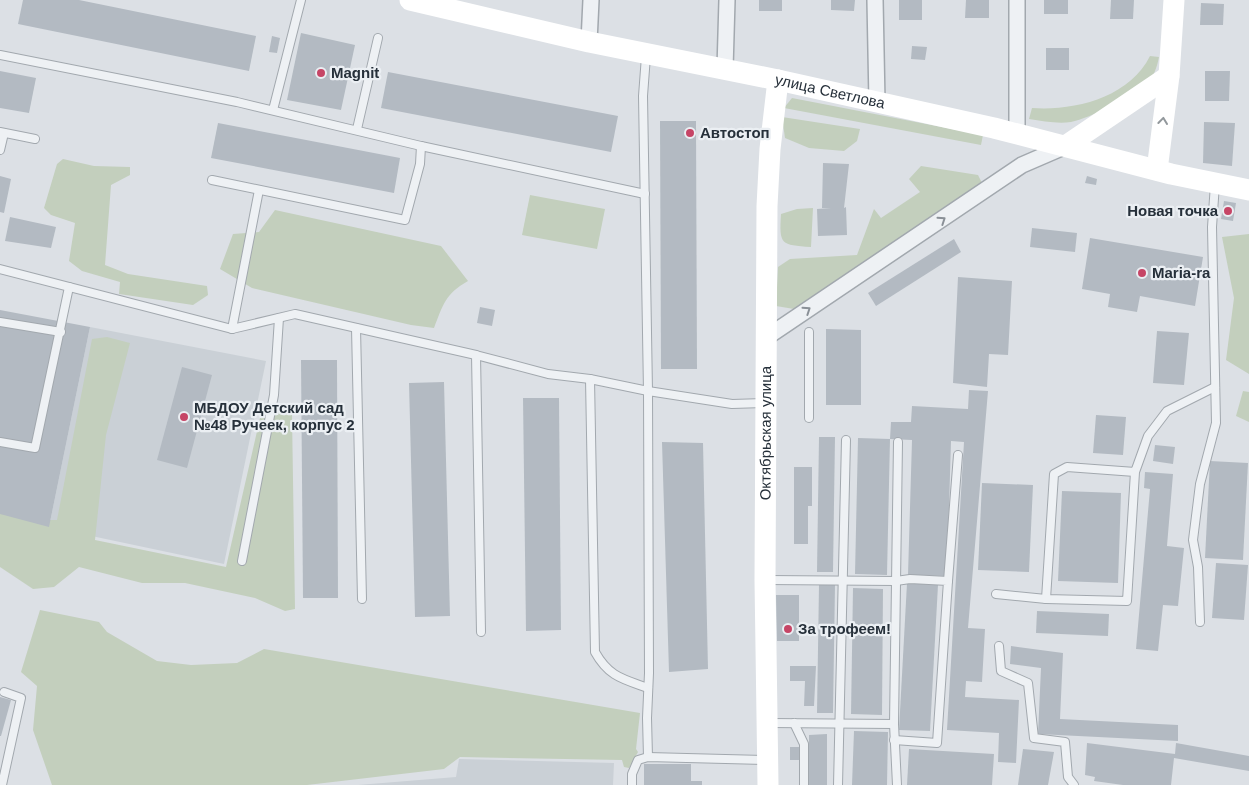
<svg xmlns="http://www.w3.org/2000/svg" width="1249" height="785" viewBox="0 0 1249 785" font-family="Arial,sans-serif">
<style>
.built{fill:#cad0d6}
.green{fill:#c3cfbd}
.building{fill:#b3bac2}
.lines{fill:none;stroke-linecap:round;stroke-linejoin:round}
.lane-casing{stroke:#a2a8ae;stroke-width:10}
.street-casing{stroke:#a2a8ae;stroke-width:18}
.lane{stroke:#eef1f4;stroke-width:8}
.street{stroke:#eef1f4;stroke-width:15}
.secondary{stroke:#fff;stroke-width:21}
.oneway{stroke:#92989c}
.oneway2{stroke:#8a9097}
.poi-dot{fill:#c64566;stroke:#ebeff3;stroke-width:2}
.labels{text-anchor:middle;stroke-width:4.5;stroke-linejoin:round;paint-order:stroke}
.poi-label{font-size:15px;font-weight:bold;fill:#26303a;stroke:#ebeff3;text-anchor:start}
.street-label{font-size:15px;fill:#26303a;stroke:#ebeff3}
</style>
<rect width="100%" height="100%" fill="#dce0e5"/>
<g class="built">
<polygon points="90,327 266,361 224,564 49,527"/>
<polygon points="459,759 614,763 613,785 358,785 456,777"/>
</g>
<g class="green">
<path d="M1150,56L1159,57C1157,67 1154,77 1146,84C1131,97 1091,118 1071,122C1057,124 1043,121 1029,119L1032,108C1074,111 1129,98 1150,56Z"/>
<polygon points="792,98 983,135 981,145 784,108"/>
<polygon points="782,117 860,129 857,141 844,151 809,148 785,138"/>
<polygon points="63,159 94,166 130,167 130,175 111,185 105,265 128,274 207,286 208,295 193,305 119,294 120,282 82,271 69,261 75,223 51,215 44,208 57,164"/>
<polygon points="921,166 978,175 983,185 794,309 776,306 778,267 790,259 857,255 874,209 881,218 920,192 909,179"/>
<polygon points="530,195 605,209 597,249 522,235"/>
<path d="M813,208L811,247C781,245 779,245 781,214L797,209Z"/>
<path d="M275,210L441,246L468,281C445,294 443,305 434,328L411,325L252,288L220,269L233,234L259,232Z"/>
<polygon points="1249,234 1249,374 1226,360 1234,298 1222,237"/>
<polygon points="107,337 130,343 106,435 95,540 226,567 263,405 292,415 295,609 285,611 255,598 185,583 142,583 79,567 54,587 33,589 0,567 0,449 41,520 57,520 92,339"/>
<polygon points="1243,391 1249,392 1249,422 1236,416"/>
<polygon points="40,610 99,622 107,632 157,661 191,665 237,663 264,649 640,713 636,749 638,752 629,768 624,767 622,760 460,757 444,769 307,785 52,785 33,730 37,686 21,672"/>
</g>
<g class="building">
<polygon points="23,0 79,0 256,36 249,71 18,24"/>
<rect x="759" y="0" width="23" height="11"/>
<polygon points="831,0 855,0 854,11 831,10"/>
<rect x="899" y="0" width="23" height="20"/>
<polygon points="966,0 989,0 989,18 965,18"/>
<rect x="1044" y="0" width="24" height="14"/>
<polygon points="1111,0 1134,0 1133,19 1110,19"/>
<polygon points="1201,3 1224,4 1223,25 1200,25"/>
<polygon points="301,33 355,45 341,110 287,100"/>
<polygon points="272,36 280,38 277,53 269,52"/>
<polygon points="912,46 927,47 925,60 911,59"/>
<rect x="1046" y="48" width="23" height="22"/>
<polygon points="0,71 36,78 29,113 0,108"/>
<polygon points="1205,71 1230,71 1229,101 1205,101"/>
<polygon points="388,72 618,116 611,152 381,108"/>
<polygon points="660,121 696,121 697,369 661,369"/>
<polygon points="1204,122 1235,123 1232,166 1203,163"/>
<polygon points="218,123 400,158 394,193 211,158"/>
<polygon points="823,163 849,164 844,208 846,207 847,235 818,236 817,209 831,208 822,208"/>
<polygon points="0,176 11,179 4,213 0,212"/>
<polygon points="1087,176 1097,179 1096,185 1085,183"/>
<polygon points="1224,201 1236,203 1233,221 1221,219"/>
<polygon points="10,217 56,227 51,248 5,241"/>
<polygon points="1032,228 1077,233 1075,252 1030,247"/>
<polygon points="1090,238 1203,257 1195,306 1140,296 1137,312 1108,307 1110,294 1082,289"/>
<polygon points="954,239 961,252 876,306 868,293"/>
<polygon points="958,277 1012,281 1008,355 989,354 987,387 953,383"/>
<polygon points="480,307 495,310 492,326 477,323"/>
<polygon points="0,310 90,327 49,527 0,514"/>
<polygon points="826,329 861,330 861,405 826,405"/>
<polygon points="1157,331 1189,333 1184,385 1153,383"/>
<polygon points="301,360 337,360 338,598 303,598"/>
<polygon points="182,367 212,375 187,468 157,460"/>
<polygon points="444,382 450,616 415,617 409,383"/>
<polygon points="969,390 988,391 968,628 985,629 982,682 966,681 965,697 1019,700 1016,763 998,762 999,733 947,730 964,442 951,441 947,576 908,575 912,440 890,439 891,422 911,422 912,406 968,409"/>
<polygon points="523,398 559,398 561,630 526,631"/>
<polygon points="1096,415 1126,417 1123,455 1093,453"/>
<polygon points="819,437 835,437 833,572 817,572"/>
<polygon points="858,438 890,439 887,575 855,574"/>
<polygon points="662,442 703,443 708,669 669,672"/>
<polygon points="1155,445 1175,447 1173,464 1153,461"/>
<polygon points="1210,461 1248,463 1243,560 1205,558"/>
<polygon points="794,467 812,467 812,506 808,506 808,544 794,544"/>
<polygon points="1145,472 1173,474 1167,546 1184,548 1178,606 1163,605 1158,651 1136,649 1150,489 1144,488"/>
<polygon points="982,483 1033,485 1029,572 978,570"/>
<polygon points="1062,491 1121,493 1118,583 1058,581"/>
<polygon points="1216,563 1248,565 1244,620 1212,618"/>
<polygon points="907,583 938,585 930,731 899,730"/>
<polygon points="819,584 835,584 833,713 817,713"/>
<polygon points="853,588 883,589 882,715 851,714"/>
<polygon points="776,595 799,595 799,641 777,641"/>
<polygon points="1037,611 1109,614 1108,636 1036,633"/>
<polygon points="1011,646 1063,653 1060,719 1178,725 1178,741 1038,734 1041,668 1010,664"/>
<polygon points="790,666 816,666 814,706 804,706 805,681 790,681"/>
<polygon points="0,697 11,700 1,736 0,736"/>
<polygon points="854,731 888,732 887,785 852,785"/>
<polygon points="827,734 827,785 809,785 809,735"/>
<polygon points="1087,743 1175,754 1176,743 1249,756 1249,771 1174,758 1171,785 1123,785 1094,781 1095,777 1085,775"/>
<rect x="790" y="747" width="9" height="13"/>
<polygon points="909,749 994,754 992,785 907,785"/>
<polygon points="1023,749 1054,752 1048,785 1018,785"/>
<polygon points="644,764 691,764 691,781 702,781 702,785 644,785"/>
</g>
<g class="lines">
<defs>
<g id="lane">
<polyline points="0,55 237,102 421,146 645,194"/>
<polyline points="646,56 643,96 648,391 649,673 647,718 648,757"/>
<polyline points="273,110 301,0"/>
<polyline points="357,129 378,38"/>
<polyline points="0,132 35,139"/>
<polyline points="0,150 4,133"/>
<polyline points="212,180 405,220 420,164 421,146"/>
<polyline points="0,269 232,329 295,314 476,355 548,374 590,379 648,391 732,404 764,403"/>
<polyline points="0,322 61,332"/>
<polyline points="356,328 362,599"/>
<polyline points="232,329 259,190"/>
<polyline points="476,355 481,632"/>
<path d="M590,379L595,652C609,677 623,679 648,688"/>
<polyline points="809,418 809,332"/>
<polyline points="0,442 35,448 69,287"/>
<polyline points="1135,472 1067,467 1054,474 1046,599 1127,601 1135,472 1148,436 1167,411 1215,387"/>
<polyline points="242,561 274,395 279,318"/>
<polyline points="767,580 896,581 910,579 948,581 937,743 894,740"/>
<polyline points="948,581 958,455"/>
<polyline points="996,594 1046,599"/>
<polyline points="1200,622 1198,567 1193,540 1200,484 1216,423 1212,227 1215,184"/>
<polyline points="999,646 1001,671 1028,683 1034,738 1065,742 1068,777 1074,785"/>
<polyline points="770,723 894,724 897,785"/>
<polyline points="794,723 804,744 804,785"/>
<polyline points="894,724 898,442"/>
<polyline points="2,785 21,698 4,692"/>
<polyline points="632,785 632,774 638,760 648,757 766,760"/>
<polyline points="838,785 846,440"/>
</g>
<g id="street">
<polyline points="875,0 877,102"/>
<polyline points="589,42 591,0"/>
<polyline points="725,69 727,0"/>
<polyline points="1017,133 1017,0"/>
<polyline points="767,337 1022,165 1066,146"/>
</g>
</defs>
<use href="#lane" class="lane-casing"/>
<use href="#street" class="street-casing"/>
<use href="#lane" class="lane"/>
<use href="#street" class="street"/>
<g class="secondary">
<path id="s1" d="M410,0L589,42L778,80L994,128L1171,174L1249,190"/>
<polyline points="1067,145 1169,76"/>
<polyline points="1157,170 1169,76 1174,0"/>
<path id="s2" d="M768,785L765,580L767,206L770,149L778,80"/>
</g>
</g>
<defs><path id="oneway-chevron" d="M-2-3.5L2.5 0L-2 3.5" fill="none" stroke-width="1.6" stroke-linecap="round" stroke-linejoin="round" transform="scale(1.25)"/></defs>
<use class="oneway" href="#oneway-chevron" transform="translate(1163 121) rotate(-83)"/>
<g class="oneway2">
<use href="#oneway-chevron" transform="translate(942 220) rotate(-34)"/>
<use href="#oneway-chevron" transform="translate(807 310) rotate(-34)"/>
</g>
<g class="poi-dot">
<circle cx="321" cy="73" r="5"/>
<circle cx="690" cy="133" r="5"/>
<circle cx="1228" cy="211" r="5"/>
<circle cx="1142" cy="273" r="5"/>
<circle cx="184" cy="417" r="5"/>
<circle cx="788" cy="629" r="5"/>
</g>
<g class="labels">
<g class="poi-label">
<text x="331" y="78">Magnit</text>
<text x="700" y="138">Автостоп</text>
<text x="1218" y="216" text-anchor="end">Новая точка</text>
<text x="1152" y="278">Maria-ra</text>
<text x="194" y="413">МБДОУ Детский сад<tspan x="194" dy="17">№48 Ручеек, корпус 2</tspan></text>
<text x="798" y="634">За трофеем!</text>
</g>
<g class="street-label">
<text dy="5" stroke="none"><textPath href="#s1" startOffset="430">улица Светлова</textPath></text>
<text dy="5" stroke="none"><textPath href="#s2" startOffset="352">Октябрьская улица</textPath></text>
</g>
</g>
</svg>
